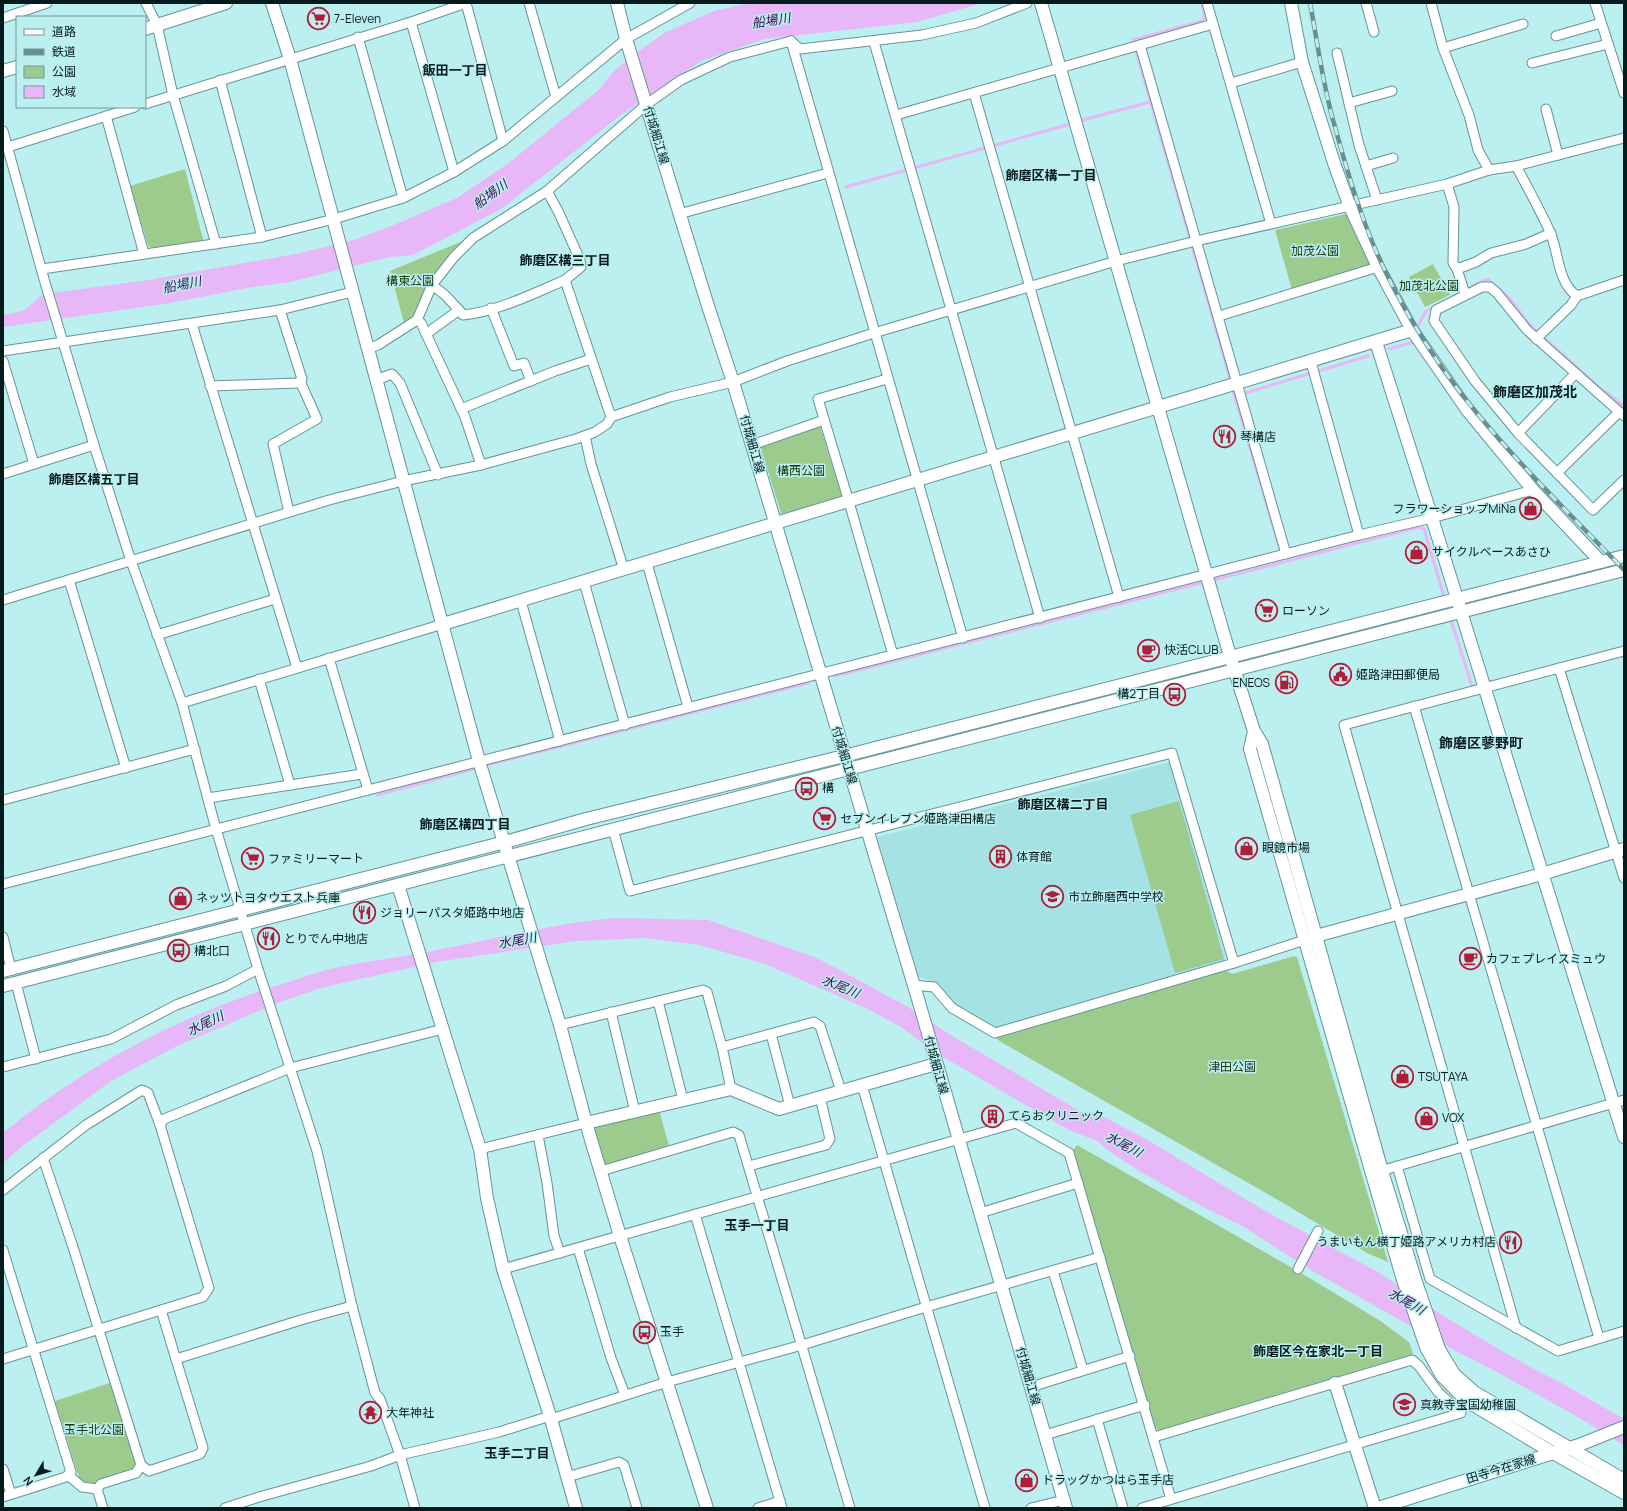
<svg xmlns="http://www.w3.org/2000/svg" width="1627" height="1511" viewBox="0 0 1627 1511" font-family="Manrope,'Noto Sans JP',sans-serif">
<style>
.built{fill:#a4e2e4}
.green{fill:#9dcb8e}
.water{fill:#e7b7f7}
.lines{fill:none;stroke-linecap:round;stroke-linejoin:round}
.stream{stroke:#e7b7f7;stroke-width:3}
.street-casing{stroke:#649597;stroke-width:11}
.secondary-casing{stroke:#649597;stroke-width:14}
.street{stroke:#fff;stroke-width:9}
.secondary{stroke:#fff;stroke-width:12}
.rail-casing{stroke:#6a8f90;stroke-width:4.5}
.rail{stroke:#bbeff0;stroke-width:3;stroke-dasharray:9;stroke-linecap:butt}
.labels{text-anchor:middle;stroke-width:3;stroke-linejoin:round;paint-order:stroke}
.poi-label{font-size:12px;fill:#071b1c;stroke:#bbeff0;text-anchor:start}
.street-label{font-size:12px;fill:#071b1c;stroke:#bbeff0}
.park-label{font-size:12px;fill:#18370a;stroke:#bbeff0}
.water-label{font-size:13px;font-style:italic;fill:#450755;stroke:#bbeff0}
.neighbourhood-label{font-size:13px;font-weight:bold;fill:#071b1c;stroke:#bbeff0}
.quarter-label{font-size:14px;font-weight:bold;fill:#071b1c;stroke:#bbeff0}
</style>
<rect width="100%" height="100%" fill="#bbeff0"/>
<polygon class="built" points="1170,762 1226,957 1223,962 995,1028 955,1005 937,983 919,977 877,837"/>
<g class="green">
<polygon points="185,169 204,243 152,249 148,245 130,186"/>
<polygon points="1346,214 1351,218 1371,262 1367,267 1292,290 1275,230"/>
<path d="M463,241C451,255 437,268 428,284C417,302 424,309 404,323L390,271Z"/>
<polygon points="1433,264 1450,295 1425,307 1409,277"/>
<polygon points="820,426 842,496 782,516 760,445"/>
<polygon points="1179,801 1224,959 1175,973 1130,815"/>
<polygon points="1294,956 1297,957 1388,1262 1367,1253 1273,1197 1001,1042 994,1037 1226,970 1232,974"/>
<polygon points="659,1110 669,1146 605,1166 594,1127"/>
<polygon points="1077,1145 1296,1270 1379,1320 1409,1342 1413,1354 1160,1430 1154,1428 1073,1151"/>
<polygon points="110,1383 136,1465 132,1470 89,1485 80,1481 55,1401"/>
</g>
<g class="water">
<polygon points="750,3 982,3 917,22 764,39 701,61 622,114 501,209 413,255 389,257 290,282 247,288 170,303 3,327 3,315 23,311 44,294 149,280 296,254 354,240 389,227 457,198 506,165 600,89 612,73 631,57 664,33 714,11"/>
<path d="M616,918L708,920L817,958L908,1007L949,1034L1081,1112L1096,1113L1146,1139L1265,1211L1378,1272L1442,1315L1500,1350L1541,1373L1556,1380L1624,1419V1445L1576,1416L1497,1372L1450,1348L1311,1270L1244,1227L1203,1207L1141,1172L1109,1151L1097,1141L1069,1130L933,1051L901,1027L868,1009L765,964L700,945L644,938L576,941L436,962L320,988L275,1004L177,1046L111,1081L20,1148L3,1163V1133C85,1066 172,1020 272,987C290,982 308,975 326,970C362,961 400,958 437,950C496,939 555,923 616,918Z"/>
</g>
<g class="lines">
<g class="stream">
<polyline points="1202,3 1205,16 1202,21 1133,40 1231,382"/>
<polyline points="1079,121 1150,102"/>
<polyline points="846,187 1074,123"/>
<polyline points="1472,286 1488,279 1510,299 1529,324 1600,388 1624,406"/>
<polyline points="1452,297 1459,293"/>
<polyline points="1416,330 1426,311 1434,307"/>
<polyline points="1389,349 1413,342 1414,339"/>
<polyline points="1232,387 1281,553"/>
<polyline points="1242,394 1368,356"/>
<polyline points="1210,581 1419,527 1424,529 1445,600"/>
<polyline points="1450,617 1472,686"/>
<polyline points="835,676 1205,582"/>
<polyline points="483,766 808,683"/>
<polyline points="377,795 477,768"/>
</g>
<defs>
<g id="street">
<polyline points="146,3 157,25 173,95 216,244"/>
<polyline points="466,3 503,141"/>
<polyline points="529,3 556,97"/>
<polyline points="1207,3 1271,224"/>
<polyline points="1366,3 1374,32"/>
<polyline points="1431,3 1443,48 1469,115 1478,150 1489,170"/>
<polyline points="1595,3 1624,93"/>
<polyline points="3,18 47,3"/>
<polyline points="411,22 454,172"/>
<polyline points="1556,36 1601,23"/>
<polyline points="358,37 403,198"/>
<polyline points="791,41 963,638"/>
<polyline points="791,41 800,49 922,35 976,23 1027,3"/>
<polyline points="874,42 1040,618"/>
<polyline points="1140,45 1286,554"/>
<polyline points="1443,48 1523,24"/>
<polyline points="1337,53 1359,145 1377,200"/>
<polyline points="1532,63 1608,44"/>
<polyline points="220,80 262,237"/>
<polyline points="1231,83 1302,62"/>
<polyline points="974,93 1119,597"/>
<polyline points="1349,103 1392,91"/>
<polyline points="145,104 411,22 466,3"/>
<polyline points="1546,109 1558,155"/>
<polyline points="896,115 1213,24"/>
<polyline points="106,116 144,254"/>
<polyline points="3,131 44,279 94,445 131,561 182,703 216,829 258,969 317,1151 352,1306 375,1393 380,1399 400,1455 415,1508"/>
<polyline points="8,147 135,107"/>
<polyline points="1366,166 1393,158"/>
<path d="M1516,166C1528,188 1540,210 1550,232C1559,252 1557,282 1577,296L1624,280"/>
<polyline points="1447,184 1454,207 1453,263 1457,269 1465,294"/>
<polyline points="547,191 559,213 580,260 581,267 565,280 611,417"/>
<polyline points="679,214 828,173"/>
<polyline points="42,269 262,237 334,219 403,198 454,172 503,141 626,39 690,3"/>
<polyline points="1457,269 1476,262 1491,253 1526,244 1551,233"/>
<polyline points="432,285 445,295 459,310"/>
<polyline points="491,308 514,366 524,363 531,381"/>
<polyline points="1219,316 1378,267"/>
<polyline points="417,320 421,323 465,417 481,465"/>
<polyline points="192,324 297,668"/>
<path d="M426,334L459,310L463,315C496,312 535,293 565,280"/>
<polyline points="1536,339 1571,305 1577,296"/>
<polyline points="368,349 378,345 417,320 432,285 454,257 473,238 547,191 647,104 681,80 730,57 791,41"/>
<polyline points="3,351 280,310 352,292"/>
<polyline points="3,361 34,464"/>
<polyline points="1311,362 1359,535"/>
<polyline points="887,379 818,399 849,502 893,655"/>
<polyline points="376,380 392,374 400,383 438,475"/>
<polyline points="210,386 299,383 302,379 280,310"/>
<polyline points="461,409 555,371 591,359"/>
<polyline points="1624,416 1527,330 1497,293 1490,287 1482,287 1436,310 1434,321 1475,381 1518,433 1593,510 1624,480"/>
<polyline points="1518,433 1575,374"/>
<polyline points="585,436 591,464 624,570"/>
<polyline points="752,445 824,420"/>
<polyline points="1557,473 1619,412"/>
<polyline points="3,474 94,445"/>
<polyline points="289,512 273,444 317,419 300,381"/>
<polyline points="647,563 688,707"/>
<polyline points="69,580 126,768"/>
<polyline points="584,582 625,725"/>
<polyline points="3,600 329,500 403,481 481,465 576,439 595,432 607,424 611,417 670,397 733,382 787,361 874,333 1116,261 1196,241 1447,184 1489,170 1516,166 1624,138"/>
<polyline points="521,601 560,741"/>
<polyline points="157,635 275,599"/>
<polyline points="329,658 368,790"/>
<polyline points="1559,668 1624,878"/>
<polyline points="259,679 290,785 362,774"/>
<polyline points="182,703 443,624"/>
<polyline points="1414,706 1599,1338"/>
<polyline points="208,798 290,785"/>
<polyline points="3,800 195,749"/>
<polyline points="613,829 630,891 1172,753 1234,963"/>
<polyline points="3,884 1359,535 1432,518 1533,490"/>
<polyline points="3,937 11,969"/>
<polyline points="16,983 36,1059"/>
<polyline points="913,985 934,987 952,1008 995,1033 1234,963 1311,938"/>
<polyline points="658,1001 683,1100"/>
<polyline points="611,1012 635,1112"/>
<polyline points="560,1025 703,990 707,992 722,1047 731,1089"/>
<polyline points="771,1034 790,1106"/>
<polyline points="722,1047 814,1022 820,1026 841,1091"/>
<polyline points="3,1067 111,1039 176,1005 226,986 258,969"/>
<polyline points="862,1085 985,1508"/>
<polyline points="160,1125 164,1119 290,1068 443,1029"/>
<polyline points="538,1135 547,1183 554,1236 560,1253"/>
<polyline points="480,1149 586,1123"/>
<polyline points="43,1158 72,1244 141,1465 136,1473 101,1484 97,1489"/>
<polyline points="749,1166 826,1145 830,1139 820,1097"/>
<polyline points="1397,1166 1430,1279 1558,1351 1624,1331"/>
<polyline points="601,1171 733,1132 739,1135 850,1508"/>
<polyline points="1377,1172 1624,1100"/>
<polyline points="3,1190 86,1125 142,1090 148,1093 160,1125 209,1288 203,1297 3,1359"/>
<polyline points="980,1213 1078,1183"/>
<polyline points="695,1214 782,1508"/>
<polyline points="578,1248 611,1358 625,1395"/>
<polyline points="3,1250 71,1472 66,1477 3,1497"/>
<polyline points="503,1269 1016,1123 1069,1153 1171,1499"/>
<polyline points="1298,1269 1318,1231"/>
<polyline points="1053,1271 1083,1370"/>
<polyline points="1516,1328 1344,725 1624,651"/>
<polyline points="176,1359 304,1319 352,1306"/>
<polyline points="1031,1387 1130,1356"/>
<polyline points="1097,1419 1123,1508"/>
<polyline points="1045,1435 1145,1405"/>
<polyline points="141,1465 149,1471 200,1454 203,1448 161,1310"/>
<polyline points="3,1469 11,1494"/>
<polyline points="68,1475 82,1487 97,1489 103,1508"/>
<polyline points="567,1477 619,1462 624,1465 637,1508"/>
<polyline points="225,1508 259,1497 371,1466 400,1455 499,1432 547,1417 551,1419 667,1382 802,1345 926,1307 1100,1257"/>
<polyline points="758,1508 780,1501"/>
<polyline points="1031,1508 1064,1500"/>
<polyline points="1142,1508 1461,1413 1438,1392 1419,1366 1412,1360 1154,1437"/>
</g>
<g id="secondary">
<polyline points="272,3 290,59 479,761 560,1025 586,1123 620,1236 707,1508"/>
<polyline points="617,3 626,39 707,303 733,382 918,999 1066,1508"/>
<polyline points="1041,3 1230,656 1254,731 1262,744 1382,1171 1416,1282 1439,1349 1454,1374 1474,1392 1624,1480"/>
<polyline points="1291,3 1302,62 1335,166 1350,207 1378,267 1412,330 1468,411 1533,490 1601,562"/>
<polyline points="145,29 226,3"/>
<polyline points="3,71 17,67"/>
<polyline points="1376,342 1432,518 1624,1137"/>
<polyline points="443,624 1412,330"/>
<polyline points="1254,731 1250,749 1372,1174 1403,1280 1426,1347 1442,1376 1467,1401 1553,1453 1624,1493"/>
<polyline points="398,885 480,1149 487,1198 503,1269 551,1419 576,1508"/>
<polyline points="1316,936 1542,874 1624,849"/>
<polyline points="3,971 505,842 586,819 844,756 1624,556"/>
<polyline points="3,986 1624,570"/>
<polyline points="586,1123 731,1089 779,1109 936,1064"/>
<polyline points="1335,1383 1375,1508"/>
<polyline points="1378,1508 1579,1445 1624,1427"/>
</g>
</defs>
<use href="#street" class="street-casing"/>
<use href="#secondary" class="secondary-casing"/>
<use href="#street" class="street"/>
<use href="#secondary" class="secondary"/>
<defs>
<path id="rail" d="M1310,3C1318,45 1323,87 1335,127C1344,160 1354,194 1366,226C1389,289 1433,361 1476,412C1522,468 1574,518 1624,570"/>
</defs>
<use href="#rail" class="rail-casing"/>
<use href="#rail" class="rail"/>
</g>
<defs>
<symbol id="supermarket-ring" viewBox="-11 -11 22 22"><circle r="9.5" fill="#bbeff0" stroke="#b01d38" stroke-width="1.5"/><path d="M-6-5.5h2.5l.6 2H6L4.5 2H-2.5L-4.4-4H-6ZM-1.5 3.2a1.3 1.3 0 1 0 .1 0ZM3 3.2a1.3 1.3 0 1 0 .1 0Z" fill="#b01d38"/></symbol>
<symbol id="restaurant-ring" viewBox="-11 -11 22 22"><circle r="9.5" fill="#bbeff0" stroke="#b01d38" stroke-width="1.5"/><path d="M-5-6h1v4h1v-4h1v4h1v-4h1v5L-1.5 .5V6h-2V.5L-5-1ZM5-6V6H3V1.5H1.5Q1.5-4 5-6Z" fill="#b01d38"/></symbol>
<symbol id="shop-ring" viewBox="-11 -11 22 22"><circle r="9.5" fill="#bbeff0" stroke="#b01d38" stroke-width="1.5"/><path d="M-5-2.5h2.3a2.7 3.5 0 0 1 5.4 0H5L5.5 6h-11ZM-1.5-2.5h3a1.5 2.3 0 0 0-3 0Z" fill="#b01d38"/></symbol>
<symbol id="cafe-ring" viewBox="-11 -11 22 22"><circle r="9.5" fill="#bbeff0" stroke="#b01d38" stroke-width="1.5"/><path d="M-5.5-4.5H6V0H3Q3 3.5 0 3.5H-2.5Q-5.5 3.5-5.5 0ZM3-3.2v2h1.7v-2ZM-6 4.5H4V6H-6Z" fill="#b01d38"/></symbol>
<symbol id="civic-ring" viewBox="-11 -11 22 22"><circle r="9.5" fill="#bbeff0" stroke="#b01d38" stroke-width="1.5"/><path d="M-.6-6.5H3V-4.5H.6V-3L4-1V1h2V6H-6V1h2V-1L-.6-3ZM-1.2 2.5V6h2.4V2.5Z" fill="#b01d38"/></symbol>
<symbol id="fuel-ring" viewBox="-11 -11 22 22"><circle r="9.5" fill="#bbeff0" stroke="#b01d38" stroke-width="1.5"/><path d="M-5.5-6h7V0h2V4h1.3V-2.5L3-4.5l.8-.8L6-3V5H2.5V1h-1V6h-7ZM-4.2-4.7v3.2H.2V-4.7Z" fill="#b01d38"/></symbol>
<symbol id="bus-ring" viewBox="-11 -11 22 22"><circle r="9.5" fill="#bbeff0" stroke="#b01d38" stroke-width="1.5"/><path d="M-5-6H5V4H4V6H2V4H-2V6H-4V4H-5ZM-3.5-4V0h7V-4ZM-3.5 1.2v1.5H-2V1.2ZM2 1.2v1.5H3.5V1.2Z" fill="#b01d38"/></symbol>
<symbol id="building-ring" viewBox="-11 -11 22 22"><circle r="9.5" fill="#bbeff0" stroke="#b01d38" stroke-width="1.5"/><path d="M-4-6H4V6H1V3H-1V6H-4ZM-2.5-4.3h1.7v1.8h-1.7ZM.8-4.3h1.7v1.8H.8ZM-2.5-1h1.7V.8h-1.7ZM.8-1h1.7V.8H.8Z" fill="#b01d38"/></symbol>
<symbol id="school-ring" viewBox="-11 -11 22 22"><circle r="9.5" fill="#bbeff0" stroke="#b01d38" stroke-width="1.5"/><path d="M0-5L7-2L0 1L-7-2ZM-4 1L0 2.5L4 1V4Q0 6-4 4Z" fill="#b01d38"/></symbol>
<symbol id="temple-ring" viewBox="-11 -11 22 22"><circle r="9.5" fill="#bbeff0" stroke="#b01d38" stroke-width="1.5"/><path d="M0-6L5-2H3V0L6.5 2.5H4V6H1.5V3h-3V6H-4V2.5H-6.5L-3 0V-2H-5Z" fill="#b01d38"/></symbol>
</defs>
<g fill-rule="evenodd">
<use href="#supermarket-ring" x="306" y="6" width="25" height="25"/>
<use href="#restaurant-ring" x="1212" y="424" width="25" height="25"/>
<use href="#shop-ring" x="1518" y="496" width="25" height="25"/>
<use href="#shop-ring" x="1404" y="540" width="25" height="25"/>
<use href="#supermarket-ring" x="1254" y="598" width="25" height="25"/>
<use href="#cafe-ring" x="1136" y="638" width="25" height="25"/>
<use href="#civic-ring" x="1328" y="662" width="25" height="25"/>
<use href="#fuel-ring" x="1274" y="670" width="25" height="25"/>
<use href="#bus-ring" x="1162" y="682" width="25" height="25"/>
<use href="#bus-ring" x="794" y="776" width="25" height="25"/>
<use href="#supermarket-ring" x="812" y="806" width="25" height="25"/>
<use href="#shop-ring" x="1234" y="836" width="25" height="25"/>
<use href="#building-ring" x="988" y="844" width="25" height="25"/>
<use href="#supermarket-ring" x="240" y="846" width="25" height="25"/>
<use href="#school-ring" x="1040" y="884" width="25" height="25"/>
<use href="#shop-ring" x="168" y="886" width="25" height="25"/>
<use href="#restaurant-ring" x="352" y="900" width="25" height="25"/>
<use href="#restaurant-ring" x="256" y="926" width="25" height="25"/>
<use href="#bus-ring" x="166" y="938" width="25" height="25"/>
<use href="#cafe-ring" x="1458" y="946" width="25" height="25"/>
<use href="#shop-ring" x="1390" y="1064" width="25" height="25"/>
<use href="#building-ring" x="980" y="1104" width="25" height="25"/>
<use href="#shop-ring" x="1414" y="1106" width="25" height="25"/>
<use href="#restaurant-ring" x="1498" y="1230" width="25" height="25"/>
<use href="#bus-ring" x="632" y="1320" width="25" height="25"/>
<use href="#school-ring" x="1392" y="1392" width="25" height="25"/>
<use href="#temple-ring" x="358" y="1400" width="25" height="25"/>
<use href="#shop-ring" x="1014" y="1468" width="25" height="25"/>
</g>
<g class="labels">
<g class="poi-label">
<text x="334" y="23">7-Eleven</text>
<text x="1240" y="441">琴構店</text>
<text x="1516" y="513" text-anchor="end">フラワーショップMiNa</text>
<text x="1432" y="556">サイクルベースあさひ</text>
<text x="1282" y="615">ローソン</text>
<text x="1164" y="654">快活CLUB</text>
<text x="1356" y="679">姫路津田郵便局</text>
<text x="1270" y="687" text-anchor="end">ENEOS</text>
<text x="1160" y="698" text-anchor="end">構2丁目</text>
<text x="822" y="792">構</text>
<text x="840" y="823">セブンイレブン姫路津田構店</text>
<text x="1262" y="852">眼鏡市場</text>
<text x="1016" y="861">体育館</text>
<text x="268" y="863">ファミリーマート</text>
<text x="1068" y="901">市立飾磨西中学校</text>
<text x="196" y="902">ネッツトヨタウエスト兵庫</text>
<text x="380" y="917">ジョリーパスタ姫路中地店</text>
<text x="284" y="943">とりでん中地店</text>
<text x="194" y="955">構北口</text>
<text x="1486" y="963">カフェプレイスミュウ</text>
<text x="1418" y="1081">TSUTAYA</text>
<text x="1008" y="1120">てらおクリニック</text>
<text x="1442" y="1122">VOX</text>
<text x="1496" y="1246" text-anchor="end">うまいもん横丁姫路アメリカ村店</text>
<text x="660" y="1336">玉手</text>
<text x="1420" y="1409">真教寺宝国幼稚園</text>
<text x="386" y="1417">大年神社</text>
<text x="1042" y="1484">ドラッグかつはら玉手店</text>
</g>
<g class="street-label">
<text transform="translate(656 135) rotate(73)" y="4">付城細江線</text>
<text transform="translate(752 444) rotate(74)" y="4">付城細江線</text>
<text transform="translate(844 755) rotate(73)" y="4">付城細江線</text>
<text transform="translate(936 1065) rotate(74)" y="4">付城細江線</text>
<text transform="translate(1028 1376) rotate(74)" y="4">付城細江線</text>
<text transform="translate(1501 1469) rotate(-17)" y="4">田寺今在家線</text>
</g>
<g class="park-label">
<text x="1315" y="255">加茂公園</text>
<text x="410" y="285">構東公園</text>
<text x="1429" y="290">加茂北公園</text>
<text x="801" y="475">構西公園</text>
<text x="1232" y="1071">津田公園</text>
<text x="94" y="1434">玉手北公園</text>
</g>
<g class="water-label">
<text transform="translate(771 20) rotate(-9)" y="5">船場川</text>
<text transform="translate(490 194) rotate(-36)" y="5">船場川</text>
<text transform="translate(182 284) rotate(-11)" y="5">船場川</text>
<text transform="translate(517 940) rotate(-10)" y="5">水尾川</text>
<text transform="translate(841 986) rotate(23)" y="5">水尾川</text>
<text transform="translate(205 1023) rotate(-26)" y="5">水尾川</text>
<text transform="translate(1124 1144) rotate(29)" y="5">水尾川</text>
<text transform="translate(1407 1301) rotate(30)" y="5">水尾川</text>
</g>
<g class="neighbourhood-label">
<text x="455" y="75">飯田一丁目</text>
<text x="1051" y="180">飾磨区構一丁目</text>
<text x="565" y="265">飾磨区構三丁目</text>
<text x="94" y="484">飾磨区構五丁目</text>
<text x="1063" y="809">飾磨区構二丁目</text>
<text x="465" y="829">飾磨区構四丁目</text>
<text x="757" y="1230">玉手一丁目</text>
<text x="1318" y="1356">飾磨区今在家北一丁目</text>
<text x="517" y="1458">玉手二丁目</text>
</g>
<g class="quarter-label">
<text x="1535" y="397">飾磨区加茂北</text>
<text x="1481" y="748">飾磨区蓼野町</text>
</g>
</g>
<rect width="1627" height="1511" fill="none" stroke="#071b1c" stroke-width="8"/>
<rect x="16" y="16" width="130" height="92" fill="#bbeff0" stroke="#739a9b"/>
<rect x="24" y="29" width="20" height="6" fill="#ffffff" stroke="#739a9b"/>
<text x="52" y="36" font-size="12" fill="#071b1c">道路</text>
<rect x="24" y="49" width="20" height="6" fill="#6a8f90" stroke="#739a9b"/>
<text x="52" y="56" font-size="12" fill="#071b1c">鉄道</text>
<rect x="24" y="66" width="20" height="12" fill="#9dcb8e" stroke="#739a9b"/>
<text x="52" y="76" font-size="12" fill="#071b1c">公園</text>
<rect x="24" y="86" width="20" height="12" fill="#e7b7f7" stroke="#739a9b"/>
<text x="52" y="96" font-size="12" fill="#071b1c">水域</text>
<g transform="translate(36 1475) rotate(232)" stroke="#bbeff0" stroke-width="3" paint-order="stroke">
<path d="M0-3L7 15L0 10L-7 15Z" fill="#071b1c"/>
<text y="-6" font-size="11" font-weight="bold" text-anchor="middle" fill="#071b1c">N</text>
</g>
</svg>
